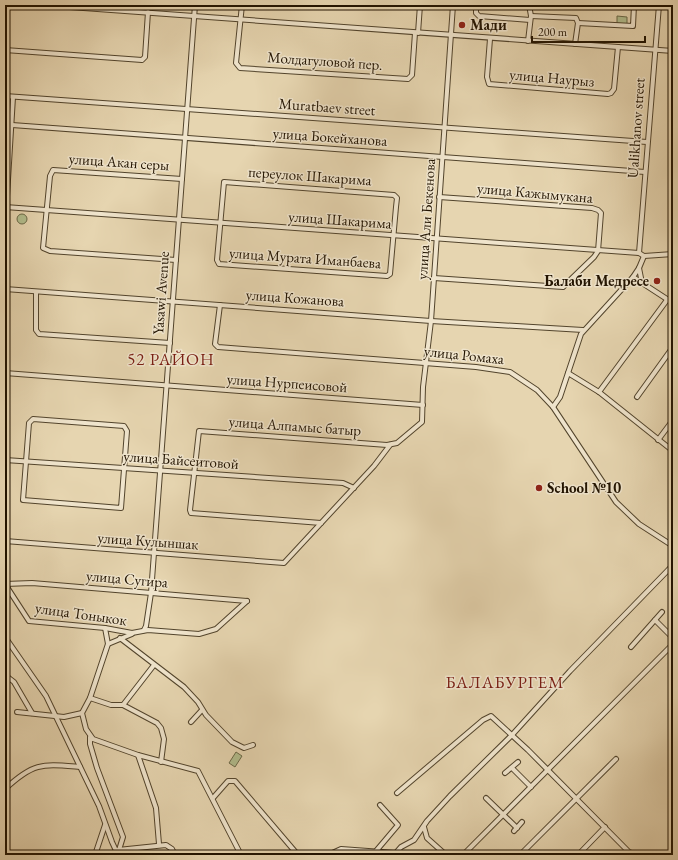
<svg xmlns="http://www.w3.org/2000/svg" width="678" height="860" viewBox="0 0 678 860" font-family="'EB Garamond',serif">
<style>
.green{fill:#b2be8e;stroke:#6a6847}
.lines{fill:none;stroke-linecap:round;stroke-linejoin:round}
.street-casing{stroke:#52442c;stroke-width:6}
.street{stroke:#efe4cc;stroke-width:4}
.poi-dot{fill:#8f2418;stroke:#efe4cc;stroke-width:1.5}
.labels{text-anchor:middle;stroke-width:3;stroke-linejoin:round;paint-order:stroke}
.poi-label{font-size:15px;font-weight:bold;fill:#211300;stroke:#efe4cc;text-anchor:start}
.street-label{font-size:15px;fill:#211300;stroke:#efe4cc}
.quarter-label{font-size:17px;letter-spacing:1px;fill:#7a1f14;stroke:#efe4cc}
</style>
<rect width="100%" height="100%" fill="#e6d5b0"/>
<filter id="stains"><feTurbulence type="fractalNoise" baseFrequency=".005" numOctaves="4"/><feColorMatrix values="0 0 0 0 .2 0 0 0 0 .09 0 0 0 0 .02 0 0 0 .5 -.17"/></filter>
<radialGradient id="worn" r=".72"><stop offset=".6" stop-color="#630" stop-opacity="0"/><stop offset="1" stop-color="#630" stop-opacity=".3"/></radialGradient>
<g class="green">
<polygon points="617,16 627,17 627,24 617,24"/>
<circle cx="22" cy="219" r="5"/>
<polygon points="236,752 242,756 235,767 229,763"/>
</g>
<g class="lines">
<defs>
<g id="street">
<polyline points="42,5 673,51"/>
<polyline points="242,5 236,63 240,68 408,79 412,75 415,33"/>
<polyline points="476,5 476,13 479,16 530,20"/>
<polyline points="531,16 576,18 578,23 575,44"/>
<polyline points="578,23 633,26 634,5"/>
<polyline points="418,33 420,5"/>
<polyline points="490,39 487,77 489,84 608,94 611,93 614,89 618,47"/>
<polyline points="528,41 531,16 529,5"/>
<polyline points="5,50 142,60 145,57 148,12"/>
<polyline points="5,96 647,142"/>
<polyline points="12,125 645,172"/>
<polygon points="224,182 394,195 397,198 396,207 390,274 387,276 219,264 217,260"/>
<polyline points="5,207 639,253 644,256 673,254"/>
<polyline points="5,229 13,97"/>
<polyline points="639,253 659,5"/>
<polyline points="176,260 50,251 43,248 50,176 53,170 182,179"/>
<polyline points="639,268 642,283"/>
<polyline points="633,277 673,303"/>
<polyline points="434,278 563,287 594,257 598,251 601,213 598,210 592,208 439,197"/>
<polyline points="5,289 431,321 583,330"/>
<polyline points="36,292 36,330 39,334 170,343"/>
<polyline points="220,305 215,344 218,347 476,367 510,372 537,390 553,407 616,502 639,524 673,546"/>
<polyline points="5,373 423,405"/>
<polyline points="568,373 599,392 673,451"/>
<polyline points="599,392 667,300"/>
<polyline points="637,397 673,347"/>
<polyline points="553,407 560,397 581,334 633,277 639,268 644,256"/>
<polygon points="33,419 124,426 127,431 121,508 23,500 29,423"/>
<polyline points="658,440 673,420"/>
<polyline points="5,460 343,483 354,488"/>
<polyline points="672,485 673,484"/>
<polyline points="321,523 191,513 190,510 199,431 387,445 397,443 422,422 423,387 431,321 453,5"/>
<polyline points="5,541 284,563 374,466 390,445"/>
<polyline points="5,584 29,621 105,628 132,633 148,630 199,634 216,629 247,601"/>
<polyline points="5,584 32,583 247,601"/>
<polyline points="673,604 673,603"/>
<polyline points="655,620 673,638"/>
<polyline points="105,628 108,644 90,698 82,713 86,729 93,739 138,755 198,771 241,855"/>
<polyline points="144,630 146,626 151,593 195,5"/>
<polyline points="5,637 46,696 99,806 112,842 118,855"/>
<polyline points="120,638 184,687 198,702 206,715 232,742 244,748 253,745"/>
<polyline points="108,644 132,634"/>
<polyline points="631,647 662,612"/>
<polyline points="5,675 14,682 32,713"/>
<polyline points="90,698 111,705 123,705 157,723 161,728 164,739 161,762"/>
<polyline points="123,705 154,665"/>
<polyline points="17,712 64,717 82,713"/>
<polyline points="191,722 202,710"/>
<polyline points="90,737 90,744 97,768 123,837 119,850"/>
<polyline points="138,755 156,808 159,844"/>
<polyline points="512,768 531,787"/>
<polyline points="505,773 518,762"/>
<path d="M5,789C34,762 42,764 80,767"/>
<polyline points="397,793 483,720 491,716 528,750 629,852 637,855"/>
<polyline points="213,798 228,781 235,781 298,855"/>
<polyline points="486,798 517,828"/>
<polyline points="424,827 427,838 446,855"/>
<polyline points="514,831 522,822"/>
<polyline points="118,850 166,845 172,849 175,855"/>
<polyline points="376,851 398,825 380,805"/>
<polyline points="95,855 105,825"/>
<polyline points="328,855 341,849 423,855"/>
<polyline points="394,855 401,847 414,840 427,821 450,796 512,735 570,671 673,565"/>
<polyline points="463,855 673,644"/>
<polyline points="520,855 616,759"/>
<polyline points="578,855 605,827"/>
</g>
</defs>
<use href="#street" class="street-casing"/>
<use href="#street" class="street"/>
</g>
<g class="poi-dot">
<circle cx="462" cy="25" r="4"/>
<circle cx="657" cy="281" r="4"/>
<circle cx="539" cy="488" r="4"/>
</g>
<g class="labels">
<g class="poi-label">
<text x="470" y="30">Мади</text>
<text x="649" y="286" text-anchor="end">Балаби Медресе</text>
<text x="547" y="493">School №10</text>
</g>
<g class="street-label">
<text transform="translate(325 61) rotate(4)" y="5">Молдагуловой пер.</text>
<text transform="translate(552 78) rotate(5)" y="5">улица Наурыз</text>
<text transform="translate(327 107) rotate(4)" y="5">Muratbaev street</text>
<text transform="translate(636 128) rotate(-86)" y="5">Ualikhanov street</text>
<text transform="translate(330 137) rotate(4)" y="5">улица Бокейханова</text>
<text transform="translate(119 162) rotate(4)" y="5">улица Акан серы</text>
<text transform="translate(310 176) rotate(4)" y="5">переулок Шакарима</text>
<text transform="translate(535 193) rotate(5)" y="5">улица Кажымукана</text>
<text transform="translate(426 219) rotate(-86)" y="5">улица Али Бекенова</text>
<text transform="translate(340 220) rotate(4)" y="5">улица Шакарима</text>
<text transform="translate(305 258) rotate(4)" y="5">улица Мурата Иманбаева</text>
<text transform="translate(161 293) rotate(-86)" y="5">Yasawi Avenue</text>
<text transform="translate(295 298) rotate(4)" y="5">улица Кожанова</text>
<text transform="translate(464 355) rotate(6)" y="5">улица Ромаха</text>
<text transform="translate(287 383) rotate(4)" y="5">улица Нурпеисовой</text>
<text transform="translate(295 426) rotate(4)" y="5">улица Алпамыс батыр</text>
<text transform="translate(181 460) rotate(4)" y="5">улица Байсеитовой</text>
<text transform="translate(148 541) rotate(4)" y="5">улица Кулыншак</text>
<text transform="translate(127 579) rotate(5)" y="5">улица Сугира</text>
<text transform="translate(81 614) rotate(8)" y="5">улица Тоныкок</text>
</g>
<g class="quarter-label">
<text x="171" y="365">52 РАЙОН</text>
<text x="505" y="688">БАЛАБУРГЕМ</text>
</g>
</g>
<rect width="678" height="860" fill="none" stroke="#e6d5b0" stroke-width="20"/>
<rect x="6" y="6" width="666" height="848" fill="none" stroke="#211300" stroke-width="2"/>
<rect x="10" y="10" width="658" height="840" fill="none" stroke="#211300"/>
<path d="M532 36v6h113v-6" fill="none" stroke="#211300" stroke-width="2"/>
<text x="538" y="36" font-size="12" fill="#211300" stroke="#efe4cc" stroke-width="3" paint-order="stroke">200 m</text>
<rect width="100%" height="100%" filter="url(#stains)"/>
<rect width="100%" height="100%" fill="url(#worn)"/>
</svg>
